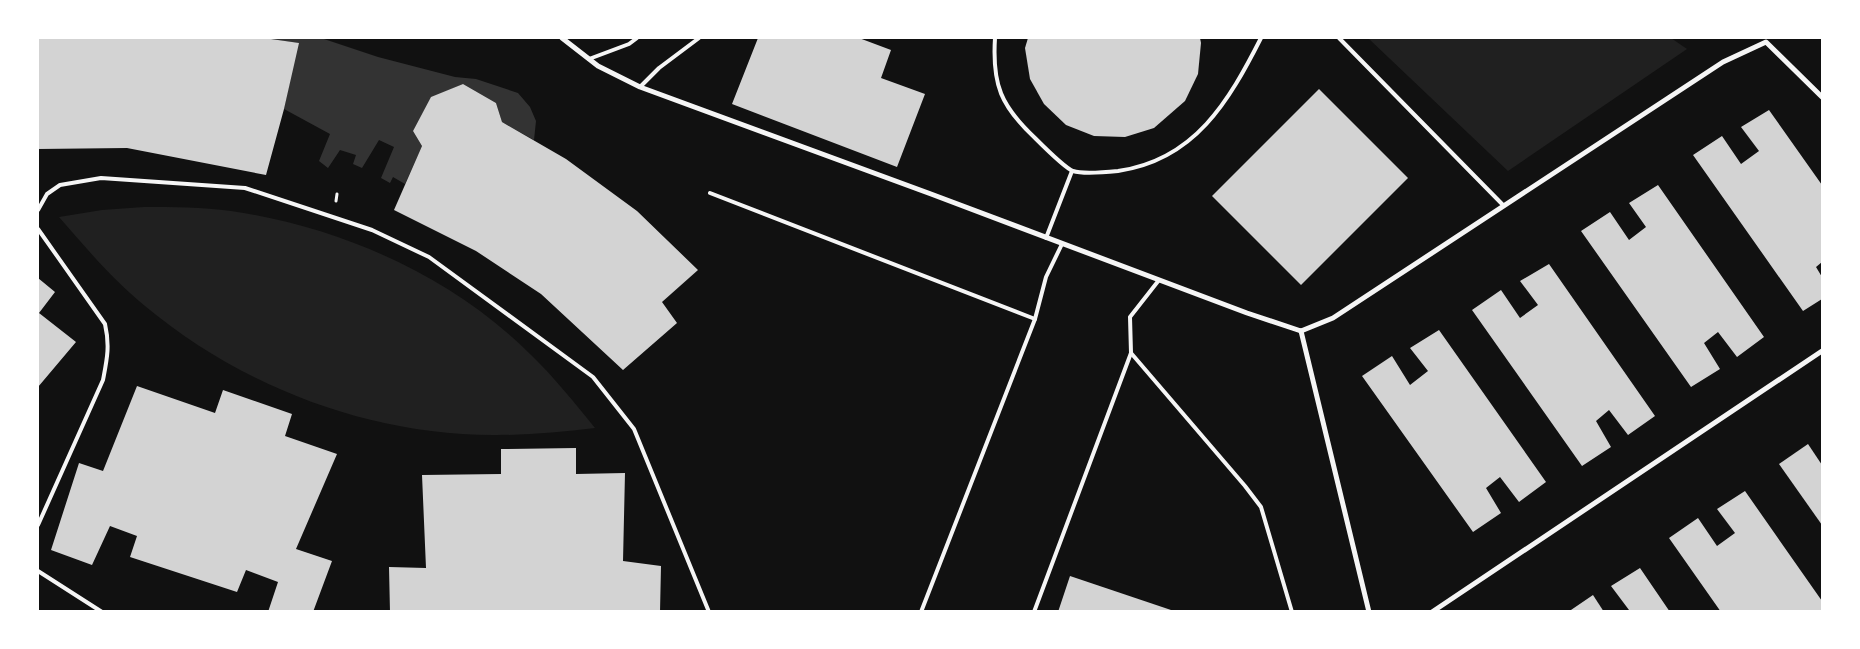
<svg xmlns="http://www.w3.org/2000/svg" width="1860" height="649" viewBox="0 0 1860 649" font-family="Signika,sans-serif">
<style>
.green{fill:#202020}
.water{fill:#333}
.building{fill:#d3d3d3}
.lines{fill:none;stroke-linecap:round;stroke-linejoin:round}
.path{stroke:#f5f5f5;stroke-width:3}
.service{stroke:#f5f5f5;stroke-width:4}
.minor{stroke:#f5f5f5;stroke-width:5}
</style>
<rect width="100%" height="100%" fill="#111"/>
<g class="green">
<polygon points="1368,38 1671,38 1687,49 1508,171"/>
<path d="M144,207C173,207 202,207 231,211C340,227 451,275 530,354C554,377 574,402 595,428C562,432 530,435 497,435C370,436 242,387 145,306C113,280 86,248 59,217L102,210Z"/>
</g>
<polygon class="water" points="264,38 321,38 378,57 455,77 476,79 518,93 530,107 536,121 534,140 502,122 496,103 463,84 431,98 413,131 422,146 405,184 393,177 390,183 381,178 394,147 379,140 362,168 353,164 356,155 340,150 328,168 319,161 330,134 284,109 298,43"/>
<g class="building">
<polygon points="38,38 264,38 299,43 284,109 266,175 127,148 38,149"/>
<polygon points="758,38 859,38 891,50 881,78 925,94 897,167 732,104"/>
<polygon points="1028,38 1200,38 1201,43 1198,74 1185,101 1154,128 1125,137 1094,136 1066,125 1044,104 1030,79 1025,48"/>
<polygon points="463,84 496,103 502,122 566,159 637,211 698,270 662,302 677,323 623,370 541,294 476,251 394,210 422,146 413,131 431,97"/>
<polygon points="1319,89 1408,178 1301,285 1212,196"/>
<polygon points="1769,110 1822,185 1822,262 1816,267 1822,277 1822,299 1803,311 1693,155 1722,136 1741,164 1759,151 1741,127"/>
<polygon points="1658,185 1764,337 1737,357 1718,332 1704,343 1720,369 1691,387 1581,231 1610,212 1629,240 1646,227 1629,203"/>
<polygon points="1549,264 1655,416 1628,435 1609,410 1596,421 1611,447 1582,466 1472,310 1501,290 1520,318 1538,305 1520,281"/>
<polygon points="38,278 55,292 39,313 76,342 38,387"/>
<polygon points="1439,330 1546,482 1519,502 1500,477 1486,488 1501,513 1473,532 1362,376 1392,356 1410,385 1428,371 1410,348"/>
<polygon points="137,386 215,413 223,390 292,414 285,436 337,454 296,549 332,561 313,612 268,612 278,582 246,570 237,592 130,557 137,536 110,526 92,565 51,550 79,463 103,471"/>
<polygon points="1808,444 1822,465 1822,525 1779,464"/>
<polygon points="576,448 576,474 625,473 623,561 661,566 660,612 390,612 389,567 426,568 422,475 501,474 501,449"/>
<polygon points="1745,491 1822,601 1822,612 1721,612 1669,538 1698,518 1717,546 1735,533 1717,509"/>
<polygon points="1640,568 1670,612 1627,612 1629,610 1611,586"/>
<polygon points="1070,576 1174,611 1174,612 1058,612"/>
<polygon points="1593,595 1604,612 1568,612"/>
</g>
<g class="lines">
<polyline class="path" points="336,201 337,194"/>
<g class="service">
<path d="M995,38C992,85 1001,106 1035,138C1042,145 1065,168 1073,171C1082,174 1108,172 1118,171C1195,160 1229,101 1261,38"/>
<polyline points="1339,38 1503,205"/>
<polyline points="589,59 629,44 637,38"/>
<polyline points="640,87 659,68 699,38"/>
<polyline points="710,193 1035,319"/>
<polyline points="38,210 47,194 60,185 101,178 245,188 372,230 429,257 593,377 634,429 709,612"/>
<path d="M38,229L105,324C110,346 107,359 103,380L38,525"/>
<polyline points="1046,238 1072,171"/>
<polyline points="1131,353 1245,486 1261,507 1292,612"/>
<polyline points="38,571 102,612"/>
<polyline points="921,612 1035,319 1046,277 1062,244"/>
<polyline points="1034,612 1131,353 1130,317 1159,280"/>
</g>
<g class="minor">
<polyline points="562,38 598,66 640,87 931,194 1247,313 1301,331"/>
<polyline points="1301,331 1333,318 1723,62 1766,42 1822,97"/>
<polyline points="1301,331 1369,612"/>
<polyline points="1432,612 1822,351"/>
</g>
</g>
<rect width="1860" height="649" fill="none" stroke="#ffffff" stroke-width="78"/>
</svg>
